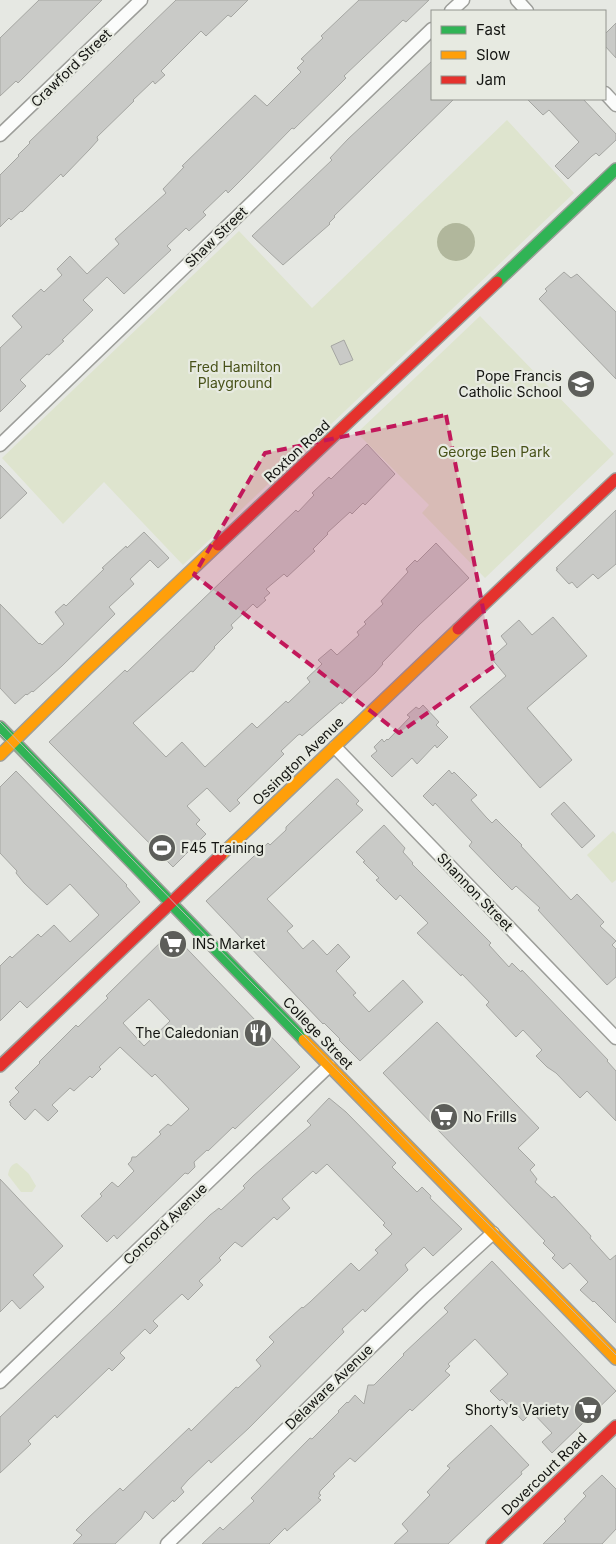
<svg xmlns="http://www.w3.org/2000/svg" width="616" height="1544" viewBox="0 0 616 1544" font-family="Inter,sans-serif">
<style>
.green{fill:#dee4ce}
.water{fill:#b1b79c}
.building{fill:#c9cac7;stroke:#a5a6a2;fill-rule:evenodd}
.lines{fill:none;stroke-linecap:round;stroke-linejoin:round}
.street-casing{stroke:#9d9e9a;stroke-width:15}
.fast-casing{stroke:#9d9e9a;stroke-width:14}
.slow-casing{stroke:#9d9e9a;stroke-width:14}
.jam-casing{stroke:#9d9e9a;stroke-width:14}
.street{stroke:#fbfcfb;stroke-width:12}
.fast{stroke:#30b455;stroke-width:11}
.slow{stroke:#ff9f0a;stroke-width:11}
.jam{stroke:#e5322d;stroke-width:11}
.tram{stroke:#babab9;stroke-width:1}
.marked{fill:#c2185b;fill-opacity:0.2;stroke:#c2185b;stroke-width:4;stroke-dasharray:10 6;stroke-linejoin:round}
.labels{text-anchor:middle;stroke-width:4.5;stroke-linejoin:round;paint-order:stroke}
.street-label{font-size:14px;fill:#131411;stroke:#e7eae1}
.park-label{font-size:14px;fill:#485219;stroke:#e7eae1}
.poi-label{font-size:14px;fill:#131411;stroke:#e7eae1;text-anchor:end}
</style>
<rect width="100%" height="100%" fill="#e6e8e3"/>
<g class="green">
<polygon points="507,120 574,193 183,565 104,482 63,524 2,458 239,231 312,308"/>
<polygon points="480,316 614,454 485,578 422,513 429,505 357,433"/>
<polygon points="613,831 616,834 616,880 612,883 587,855"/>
<path d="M17,1163L29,1174L36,1186L32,1192H21L8,1175C9,1169 11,1164 17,1163Z"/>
</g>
<circle class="water" cx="456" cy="242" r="19"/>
<g class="building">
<polygon points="39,0 102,0 18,83 16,81 0,96 0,38"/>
<polygon points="176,0 248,0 231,17 228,15 206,36 201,31 161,71 165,75 155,84 153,81 133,100 134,101 97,137 98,140 90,149 63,177 61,174 22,212 21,211 11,220 9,218 0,227 0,175 19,156 18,155 30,143 29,142"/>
<polygon points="359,0 429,0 406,22 403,20 344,76 346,78 340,84 294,129 292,128 243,178 228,193 226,190 203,212 206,215 189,231 186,228 167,246 171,250 124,294 107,277 83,300 93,310 62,340 64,341 49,355 47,354 20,380 26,386 0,412 0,348 22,327 12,316 41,289 44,292 62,275 57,269 70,256 87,274 119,244 115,239 166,193 163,189 184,167 182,166 255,95 267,106 301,72 297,68 304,61 301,59 323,38 321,36"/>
<polygon points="616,23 616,58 605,46 605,34"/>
<polygon points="432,61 432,99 454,99 334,216 335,217 329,223 330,224 283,265 252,236 332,160 330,158 348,139"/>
<polygon points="527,99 583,99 616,134 616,140 599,156 596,153 592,156 568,179 555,166 579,142 549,110 543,115"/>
<polygon points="564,272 571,278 577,274 616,312 616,379 539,299 547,291 545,289"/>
<polygon points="344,340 353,360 340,365 331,346"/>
<polygon points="367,444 395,474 365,505 363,503 352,514 350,512 327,533 328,534 313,549 315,551 287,577 284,574 266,589 270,593 264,598 266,600 257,608 253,604 231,625 233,628 214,647 215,648 193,672 191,671 133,723 166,757 182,742 205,767 252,723 257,728 286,701 288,703 310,682 307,678 322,664 318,660 331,649 337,655 359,635 357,632 366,624 364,622 383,604 381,601 408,572 406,569 415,560 417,562 436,543 469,578 419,625 382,663 383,664 375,673 342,704 341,702 302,736 300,734 298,735 281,751 284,754 237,800 240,803 230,812 207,788 187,806 200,820 196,824 206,834 173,867 49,742 125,670 127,672 296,510 298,512 314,495 312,493 329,477 331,479"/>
<polygon points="0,465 27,493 0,519"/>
<polygon points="616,510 616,564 598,579 593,574 577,588 572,582 569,584 556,570 558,569 556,568"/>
<polygon points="144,532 169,558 158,568 150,560 130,579 134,584 109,607 115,614 62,666 33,692 32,691 27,695 26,694 15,704 0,688 0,604 39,644 40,643 42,645 64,624 55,612 64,604 66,606 104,569 102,568 126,546 127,548"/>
<polygon points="553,617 587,656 527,708 572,760 540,788 470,707 506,676 491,658 507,644 501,636 519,620 532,635"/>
<polygon points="423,705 439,722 436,725 448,737 437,748 435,745 417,764 412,758 392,777 371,756 377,751 374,747 382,739 384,742 387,739 388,740 410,717 407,715 416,707 419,709"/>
<polygon points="449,770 452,774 454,772 477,795 471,800 486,817 492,823 496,819 522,845 521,846 571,900 577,894 604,922 600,926 616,941 612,945 616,949 616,977 607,985 538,910 540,908 516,886 512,890 496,874 469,846 472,842 435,803 433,806 423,796"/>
<polygon points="16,771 127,885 126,886 140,902 27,1008 20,1001 0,1021 0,966 10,956 12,958 37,935 38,934 41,937 54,925 70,942 99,915 70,884 47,905 24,883 16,873 17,871 0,853 0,787"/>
<polygon points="336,779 338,779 359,801 356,804 363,810 267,899 293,926 287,931 303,949 313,940 327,955 338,944 350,957 336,971 356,993 353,995 369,1012 403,980 423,1002 360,1061 339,1040 340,1039 324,1023 323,1024 206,901 268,843 270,845 286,830 286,827"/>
<polygon points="564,802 595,836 582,848 551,814"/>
<polygon points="384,825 405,848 403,852 413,863 412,864 491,943 489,945 509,967 512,963 521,972 522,970 608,1060 607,1061 616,1071 616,1121 587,1091 580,1098 556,1073 547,1067 536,1056 542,1050 523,1030 516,1037 486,1005 489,1002 462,974 461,976 417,933 428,923 400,895 396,900 376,880 379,878 363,862 365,861 356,852"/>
<path d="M171,932L300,1067L235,1129L233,1127L208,1151L207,1150L194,1162L195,1167L188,1174L185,1173L117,1239L114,1235L107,1242L81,1216L102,1196L100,1194L112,1182L118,1187L134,1171L128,1164L131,1161L132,1157H136L161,1134L159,1132L168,1124L171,1126L189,1109L155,1074L152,1077L120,1047L99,1067L101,1069L92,1078L90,1076L74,1091L70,1088L52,1105L58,1111L48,1121L35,1109L25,1120L10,1105L11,1103L9,1102L19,1092L15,1088L40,1063L39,1062L76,1025L78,1027L108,998L106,996ZM149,999L170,1021L144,1046L123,1023Z"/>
<polygon points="437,1022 539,1128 518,1148 535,1165 530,1170 537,1179 535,1182 552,1198 554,1196 591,1236 590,1238 610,1260 616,1255 616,1323 594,1301 593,1302 580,1290 588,1282 570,1263 563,1269 552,1258 555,1255 543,1243 545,1241 383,1073"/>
<polygon points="329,1098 346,1112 396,1163 392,1167 417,1192 422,1187 431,1196 430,1198 462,1229 433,1256 424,1247 405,1265 408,1270 365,1312 363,1309 342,1329 344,1332 249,1428 211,1463 209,1460 188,1480 181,1488 184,1492 174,1502 173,1500 153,1519 145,1511 141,1519 115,1544 73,1544 82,1535 76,1530 88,1518 120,1488 123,1491 189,1428 191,1431 236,1387 238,1388 261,1366 256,1360 274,1342 269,1337 302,1307 303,1308 310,1302 351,1263 359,1271 378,1253 375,1250 392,1234 383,1225 385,1223 327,1164 316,1174 313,1171 282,1199 290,1208 277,1220 274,1217 242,1247 235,1242 219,1258 221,1260 199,1281 203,1285 188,1300 182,1294 153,1321 158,1326 150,1334 145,1329 120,1353 125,1358 112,1371 109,1368 57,1418 55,1415 28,1441 31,1444 0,1473 0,1417 115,1308 210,1215 219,1208 221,1210 245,1188 243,1186 253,1176 311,1125 307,1121"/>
<polygon points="0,1179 63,1246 33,1275 44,1287 20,1309 12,1300 0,1312"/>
<polygon points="492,1261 616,1391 552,1453 542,1442 552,1433 532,1412 523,1421 502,1399 500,1401 490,1391 508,1374 475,1339 448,1364 450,1366 445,1371 450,1375 412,1411 410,1409 355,1462 350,1458 333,1474 335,1476 320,1491 319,1494 321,1495 318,1498 321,1500 287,1531 285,1528 269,1544 202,1544 220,1527 223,1530 254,1501 251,1498 310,1438 312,1439 339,1412 338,1411 347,1402 348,1403 355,1395 364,1404 368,1385 374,1385 404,1355 403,1354 448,1312 444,1308"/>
<polygon points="491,1425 529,1465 521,1472 522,1474 448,1544 394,1544 408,1531 402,1524 430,1495 427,1492 450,1468 447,1466"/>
<polygon points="602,1475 616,1489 616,1529 602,1544 543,1544 566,1521 564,1519 586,1496 583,1493"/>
</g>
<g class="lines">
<defs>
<g id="street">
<polyline points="517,0 527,11"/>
<polyline points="451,11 463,0"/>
<polyline points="605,93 616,105"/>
<polyline points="0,135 141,0"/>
<polyline points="0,445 432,29"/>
<polyline points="335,747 616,1038"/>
<polyline points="0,1382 329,1066"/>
<polyline points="167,1544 423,1297 493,1233"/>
</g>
<g id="fast">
<polyline points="497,282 616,169"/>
<polyline points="0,727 304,1040"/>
</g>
<g id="slow">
<polyline points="0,755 87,669 218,545"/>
<polyline points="221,855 458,629"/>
<polyline points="304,1040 616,1359"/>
</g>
<g id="jam">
<polyline points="218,545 497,282"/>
<polyline points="458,629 616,479"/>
<polyline points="0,1066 221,855"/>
<polyline points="492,1544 616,1426"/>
</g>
</defs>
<use href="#street" class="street-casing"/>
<use href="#fast" class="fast-casing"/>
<use href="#slow" class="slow-casing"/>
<use href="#jam" class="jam-casing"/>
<use href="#street" class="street"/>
<use href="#fast" class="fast"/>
<use href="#slow" class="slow"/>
<use href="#jam" class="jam"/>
<g class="tram">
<polyline points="0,722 211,941 616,1355"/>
<polyline points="0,734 92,829"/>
</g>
</g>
<path class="marked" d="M446,415L494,666L399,733L194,575L265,453Z"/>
<defs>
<symbol id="school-disc" viewBox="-11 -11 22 22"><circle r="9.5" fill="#5d5e5a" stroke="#e7eae1"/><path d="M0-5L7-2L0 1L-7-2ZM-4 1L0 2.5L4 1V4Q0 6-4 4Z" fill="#fff"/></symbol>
<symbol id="stadium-disc" viewBox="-11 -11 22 22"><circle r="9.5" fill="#5d5e5a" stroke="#e7eae1"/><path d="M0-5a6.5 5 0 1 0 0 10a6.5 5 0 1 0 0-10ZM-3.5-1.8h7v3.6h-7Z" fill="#fff"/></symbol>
<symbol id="supermarket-disc" viewBox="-11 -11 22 22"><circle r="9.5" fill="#5d5e5a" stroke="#e7eae1"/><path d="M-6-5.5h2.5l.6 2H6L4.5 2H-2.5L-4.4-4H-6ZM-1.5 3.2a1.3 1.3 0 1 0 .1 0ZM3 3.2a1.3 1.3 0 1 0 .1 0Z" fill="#fff"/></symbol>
<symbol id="restaurant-disc" viewBox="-11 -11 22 22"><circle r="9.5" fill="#5d5e5a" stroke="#e7eae1"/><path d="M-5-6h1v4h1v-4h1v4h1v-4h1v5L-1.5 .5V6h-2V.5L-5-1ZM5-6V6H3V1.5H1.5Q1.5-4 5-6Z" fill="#fff"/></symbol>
</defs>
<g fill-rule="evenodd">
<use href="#school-disc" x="565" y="368" width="32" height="32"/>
<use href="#stadium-disc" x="146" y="832" width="32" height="32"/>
<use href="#supermarket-disc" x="157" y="928" width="32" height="32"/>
<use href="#restaurant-disc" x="242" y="1017" width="32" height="32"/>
<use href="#supermarket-disc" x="428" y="1101" width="32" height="32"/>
<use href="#supermarket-disc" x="572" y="1394" width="32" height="32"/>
</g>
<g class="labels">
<g class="street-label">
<text transform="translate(71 68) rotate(-44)" y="5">Crawford Street</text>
<text transform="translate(216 237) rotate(-44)" y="5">Shaw Street</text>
<text transform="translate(297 451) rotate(-43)" y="5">Roxton Road</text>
<text transform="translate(298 761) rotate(-44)" y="5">Ossington Avenue</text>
<text transform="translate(475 892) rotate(46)" y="5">Shannon Street</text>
<text transform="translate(318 1033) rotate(46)" y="5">College Street</text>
<text transform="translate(165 1224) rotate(-44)" y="5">Concord Avenue</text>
<text transform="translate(329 1387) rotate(-44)" y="5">Delaware Avenue</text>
<text transform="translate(544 1474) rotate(-44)" y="5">Dovercourt Road</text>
</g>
<g class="park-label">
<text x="235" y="372">Fred Hamilton<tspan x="235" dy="16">Playground</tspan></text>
<text x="494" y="457">George Ben Park</text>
</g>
<g class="poi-label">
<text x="562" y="381">Pope Francis<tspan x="562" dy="16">Catholic School</tspan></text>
<text x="181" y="853" text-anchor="start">F45 Training</text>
<text x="192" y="949" text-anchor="start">INS Market</text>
<text x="239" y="1038">The Caledonian</text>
<text x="463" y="1122" text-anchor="start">No Frills</text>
<text x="569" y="1415">Shorty’s Variety</text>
</g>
</g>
<rect x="431" y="10" width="175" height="90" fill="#e7eae1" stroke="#92948e"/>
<rect x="441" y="26" width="25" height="8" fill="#30b455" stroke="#92948e"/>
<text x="476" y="35" font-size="15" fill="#131411">Fast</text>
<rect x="441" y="51" width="25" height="8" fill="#ff9f0a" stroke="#92948e"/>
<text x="476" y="60" font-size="15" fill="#131411">Slow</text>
<rect x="441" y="76" width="25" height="8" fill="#e5322d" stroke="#92948e"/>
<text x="476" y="85" font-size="15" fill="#131411">Jam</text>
</svg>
